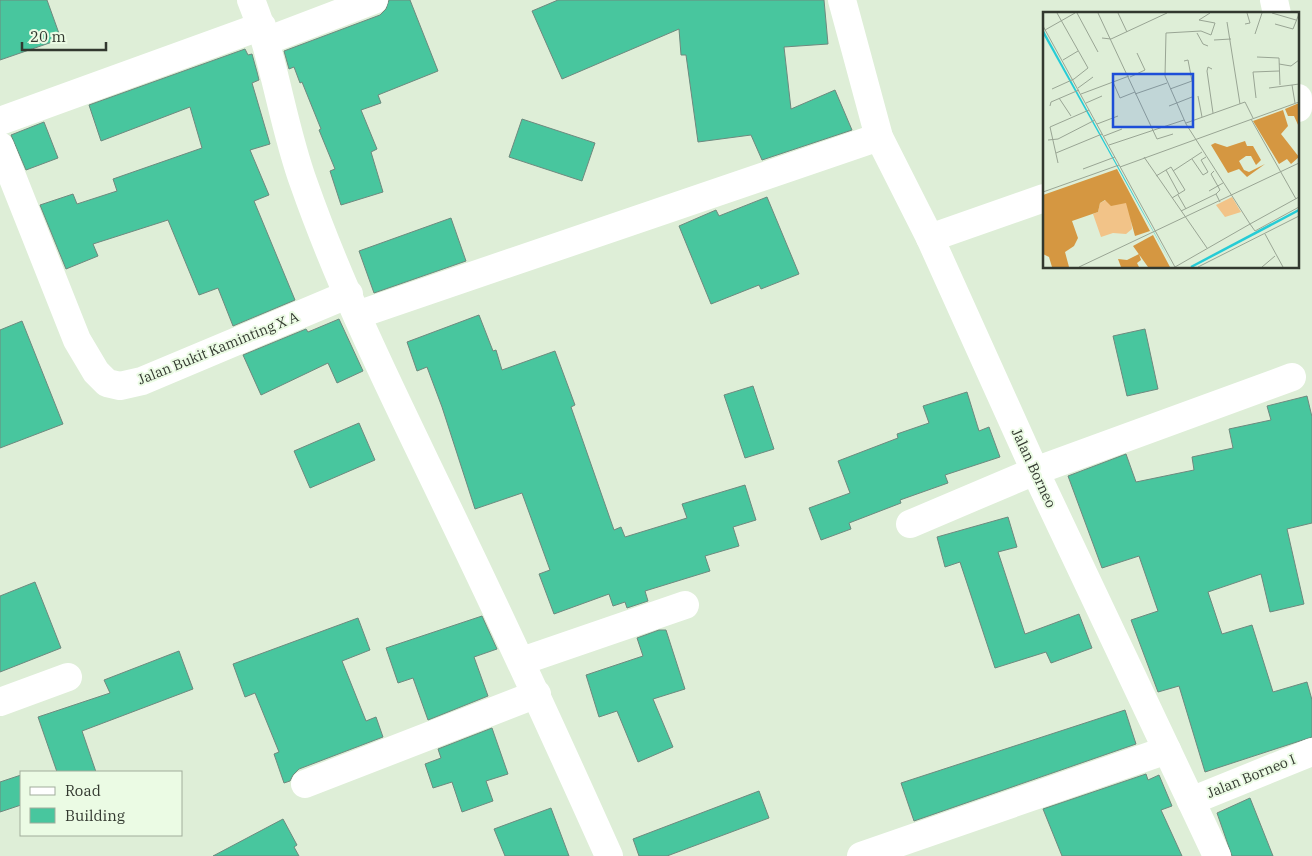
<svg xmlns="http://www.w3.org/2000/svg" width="1312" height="856" viewBox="0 0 1312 856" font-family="'IBM Plex Serif',serif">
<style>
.building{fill:#48c69e;stroke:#6e897e}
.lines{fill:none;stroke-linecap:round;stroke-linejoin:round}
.street{stroke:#fff;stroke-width:28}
.secondary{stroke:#fff;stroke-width:28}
.labels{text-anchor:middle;stroke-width:4;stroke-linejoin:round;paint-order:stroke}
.street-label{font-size:14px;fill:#32382f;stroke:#ebfbe4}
.inset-river{fill:none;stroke:#26ccd6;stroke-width:2.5}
.inset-road{fill:none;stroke:#99a594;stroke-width:1}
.view{fill:#1d4ed8;fill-opacity:0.15;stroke:#1d4ed8;stroke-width:2.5}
.inset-edge{fill:none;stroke:#32382f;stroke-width:2.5}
</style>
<rect width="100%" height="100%" fill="#deeed7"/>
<g class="building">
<polygon points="0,0 47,0 61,39 0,60"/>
<polygon points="389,0 410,0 438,71 378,95 381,103 361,110 377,149 371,152 383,192 341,205 330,171 335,169 319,130 321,129 302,82 300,83 294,67 289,69 284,51 380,15 386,9"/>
<polygon points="558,0 824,0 828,44 784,47 791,109 835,90 852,130 762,160 751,135 698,142 686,55 681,55 679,29 562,79 532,11"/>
<polygon points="245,49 248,55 252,54 257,72 259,80 252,83 270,144 250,150 269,195 254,201 295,300 233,326 218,288 199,295 168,220 93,244 98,256 66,269 40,205 73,194 77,204 117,191 113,179 202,148 190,107 101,141 89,105"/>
<polygon points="522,119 595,143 582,181 509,157"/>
<polygon points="44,122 58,158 26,170 11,135"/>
<polygon points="767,197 799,274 761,289 759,285 711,304 679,226 716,210 719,216"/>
<polygon points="451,218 466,261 374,293 359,251"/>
<polygon points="479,315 493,351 496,350 502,370 555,351 575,405 571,407 614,530 621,527 625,537 687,518 682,504 745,485 756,520 733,527 739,546 705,556 710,571 645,591 648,601 627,608 625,602 613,606 609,594 554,614 539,574 550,570 522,493 475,509 442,407 427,367 417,371 407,342"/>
<polygon points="339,319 363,371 337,383 328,363 261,395 243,355 306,329 308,332"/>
<polygon points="22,321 63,424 0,448 0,330"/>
<polygon points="1145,329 1158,389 1127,396 1113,336"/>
<polygon points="753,386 774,449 745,458 724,395"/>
<polygon points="967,392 979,431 989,427 1000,457 945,475 948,483 900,500 901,503 849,523 851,529 821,540 809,508 850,493 838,461 898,438 897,434 929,423 923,406"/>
<polygon points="1307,396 1312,417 1312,523 1287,529 1304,604 1270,612 1261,574 1208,592 1222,634 1252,625 1273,692 1307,682 1312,700 1312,737 1205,772 1179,686 1158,692 1131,620 1158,611 1139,556 1102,568 1068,476 1126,454 1136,482 1194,470 1192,457 1233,448 1229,429 1271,420 1267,406"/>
<polygon points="359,423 375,460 310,488 294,451"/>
<polygon points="1008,517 1017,547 998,552 1025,634 1079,614 1092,648 1051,663 1046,652 995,668 960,562 945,567 937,537"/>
<polygon points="35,582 61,648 0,672 0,596"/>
<polygon points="482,616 497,649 474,657 488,696 428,720 413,678 398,683 386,648"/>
<polygon points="358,618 370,650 342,661 366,721 376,717 383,737 299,769 293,775 290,781 284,783 274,754 279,752 255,693 245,697 233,664"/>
<polygon points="659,630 666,630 685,689 653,699 673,747 638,762 617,711 599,717 586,675 643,656 637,638"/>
<polygon points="179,651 193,689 82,731 96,772 57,772 38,717 110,693 104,680"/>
<polygon points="1125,710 1136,744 914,821 901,783"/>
<polygon points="492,728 508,774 486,781 493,801 462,812 452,782 433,788 425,764 441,758 438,749"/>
<polygon points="1146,774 1148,780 1159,775 1172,806 1161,810 1182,856 1062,856 1043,809"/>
<polygon points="21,775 21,805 0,812 0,782"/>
<polygon points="759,791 769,818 667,856 639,856 633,839"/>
<polygon points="1250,798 1273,856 1232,856 1217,813"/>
<polygon points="551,808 569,856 505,856 494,829"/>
<polygon points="283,819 297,845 294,847 299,856 213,856"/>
</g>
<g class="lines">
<g class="street">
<polyline points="842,0 879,137 930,238 1035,471 1167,750"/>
<polyline points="1274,0 1277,14"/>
<polyline points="266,41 374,0"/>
<polyline points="1298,98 1298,108"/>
<polyline points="0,121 262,26"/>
<polyline points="0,146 77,340 96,372 107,383 120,386 142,381 349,294"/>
<polyline points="930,238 1044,198"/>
<polyline points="357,315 879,137"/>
<polyline points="910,524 1035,471 1292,377"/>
<polyline points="522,661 685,605"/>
<polyline points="0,702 68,677"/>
<polyline points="305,784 537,694"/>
<polyline points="1191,801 1312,752"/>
</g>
<g class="secondary">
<path d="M251,0C275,59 282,124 304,184C344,298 400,408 452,517C506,629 558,742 609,856"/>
<polyline points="861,856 1167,750 1217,856"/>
</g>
</g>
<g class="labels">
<g class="street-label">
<text transform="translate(218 348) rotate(-22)" y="5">Jalan Bukit Kaminting X A</text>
<text transform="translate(1034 468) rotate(65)" y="5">Jalan Borneo</text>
<text transform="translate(1251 776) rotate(-22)" y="5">Jalan Borneo I</text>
</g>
</g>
<g transform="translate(1043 12)">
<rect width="256" height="256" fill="#deeed7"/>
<path d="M189,185L198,200L182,205L173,193ZM63,188L70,192L83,190L87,195L89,217L83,222L70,221L58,225L50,202L55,200L57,191Z" fill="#f2c388"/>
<path d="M256,91V115L251,104H245L242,97ZM240,98L245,114L238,122L256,145L248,152L244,147L236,152L210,109ZM202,129L204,134H210L218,148L213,153L208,144H203L196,149L201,158L206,160L222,152L204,165L196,157L185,161L168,133L172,131L184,135ZM74,157L107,219L92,224L83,191L68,194L62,188L57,191L55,200L29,209L35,226L31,234L22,240L26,255H9L6,245L0,242V183ZM110,223L127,255H105L90,234ZM96,242L98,248L94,251L96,255H78L75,247L84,248Z" fill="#d59741"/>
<path d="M0,17L130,255L0,22Z" fill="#26ccd6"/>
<path class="inset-river" d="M148,255L256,198"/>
<path class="inset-road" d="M34,1L55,40M55,1L114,127L130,122M75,1L84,20M167,1L156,8L172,11L168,23L158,19L123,21L122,64L143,112L207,212L256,185M229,1L253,8M184,10L197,92M202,12L207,11L204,1M232,12L250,17L256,2M0,14L132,255M2,18L32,1M154,21L160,32L165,34M212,22L219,1M59,26L68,27L124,1M171,28L188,27M214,45L236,46L237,73M20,48L35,39M236,52L248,54L256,48M169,57L165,55L164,59L170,101M87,65L102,58L94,41M70,70L77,86L92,80M35,76L50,65M226,76L249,73M9,77L31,67L45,56L14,1M127,77L149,69L145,48L141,49M38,82L86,64M92,82L124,71M155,84L159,105M16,86L28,104M213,86L210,60L236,59M43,91L59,84M252,91L249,73L256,72M7,94L8,90L36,78M126,94L149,85M208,107L253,187M143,111L202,90L210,106M54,112L75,104M61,124L79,117M5,128L15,127L52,108M66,133L141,108M13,141L59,122M101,145L164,236M149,147L160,163L165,160L158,148L163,145M15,151L7,115L46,98M77,155L256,90M40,157L72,145M123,158L136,182M130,159L159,140M171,159L168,162L177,178L173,182M113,164L128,155L142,178L129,186M166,179L180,171M0,180L76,153M135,183L143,197M138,199L173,182L177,190M222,222L240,255M36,255L256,151M132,255L207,212L212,219L256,195M155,255L256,204M219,255L232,244"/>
<path class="view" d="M70,62H150V115H70Z"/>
<rect width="256" height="256" class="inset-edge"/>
</g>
<rect x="20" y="771" width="162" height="65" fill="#ebfbe4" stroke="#a1ad9c"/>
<rect x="30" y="787" width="25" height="8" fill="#ffffff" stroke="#a1ad9c"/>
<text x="65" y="796" font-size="15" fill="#32382f">Road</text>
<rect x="30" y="808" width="25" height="15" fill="#48c69e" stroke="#a1ad9c"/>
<text x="65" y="821" font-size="15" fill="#32382f">Building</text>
<path d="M22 42v8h84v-8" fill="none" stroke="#32382f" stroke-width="2.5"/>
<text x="30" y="42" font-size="15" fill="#32382f" stroke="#ebfbe4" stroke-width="4" paint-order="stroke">20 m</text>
</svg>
